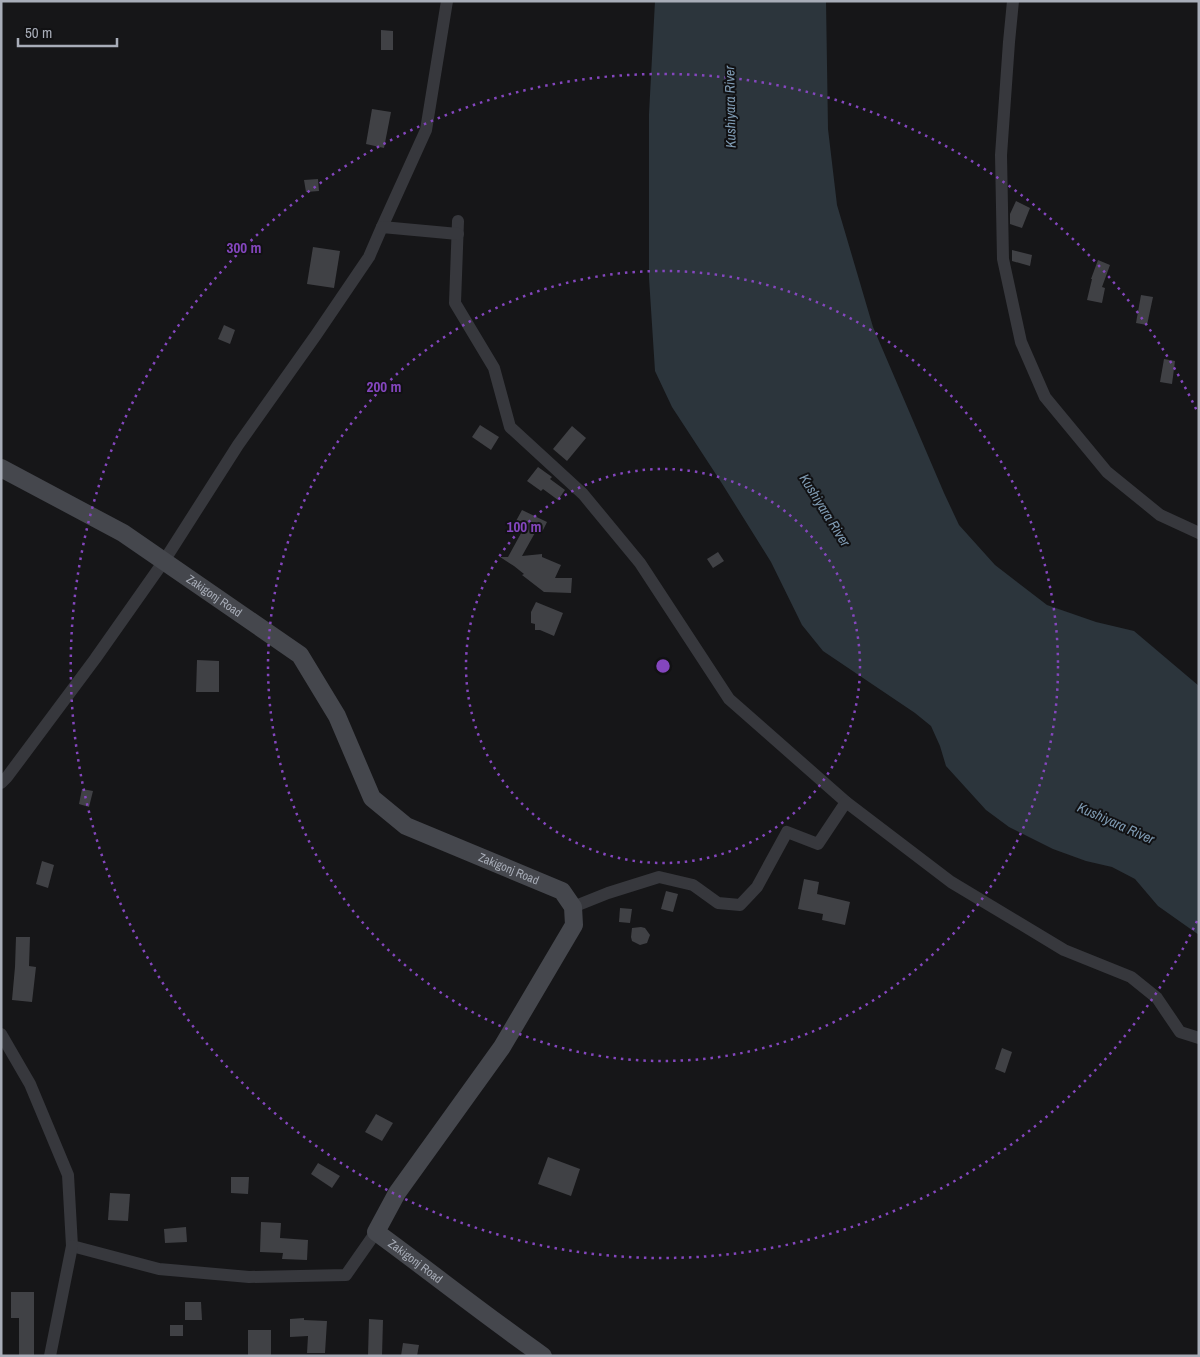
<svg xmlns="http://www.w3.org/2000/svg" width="1200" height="1357" viewBox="0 0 1200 1357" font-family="'Archivo Narrow',sans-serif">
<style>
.water{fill:#2c353c}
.building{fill:#404145}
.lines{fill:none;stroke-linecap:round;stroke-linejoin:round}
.minor{stroke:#37383d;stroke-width:12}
.secondary{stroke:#45474d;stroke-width:18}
.ring{fill:none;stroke:#8446be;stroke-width:2.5;stroke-dasharray:2.5 5}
.labels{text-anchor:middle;stroke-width:4;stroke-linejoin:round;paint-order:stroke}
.street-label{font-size:12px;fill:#a8adb8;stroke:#111113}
.water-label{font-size:14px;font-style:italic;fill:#7f9bb3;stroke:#111113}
.centre{fill:#8446be;stroke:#111113;stroke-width:2.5}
.ring-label{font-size:15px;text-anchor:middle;font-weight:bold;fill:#8446be;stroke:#111113;stroke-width:4;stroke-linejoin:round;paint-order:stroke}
</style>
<rect width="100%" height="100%" fill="#161618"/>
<polygon class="water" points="655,1 826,1 828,129 837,205 873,327 944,493 959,525 995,565 1047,605 1096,622 1134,631 1199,686 1199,935 1158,906 1135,879 1112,867 1086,861 1053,849 1009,827 986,810 946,766 940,746 931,726 915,713 823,651 802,625 771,562 721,482 672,407 655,371 649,278 649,114"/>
<g class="building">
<polygon points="381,30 393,31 393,50 381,50"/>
<polygon points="372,109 391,112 384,148 366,144"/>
<polygon points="318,179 319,191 306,192 304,180"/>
<polygon points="1016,201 1030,208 1022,228 1010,224 1010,214"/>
<polygon points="313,247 340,251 334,288 307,284"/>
<polygon points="1012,250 1032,255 1030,266 1012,261"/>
<polygon points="1098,260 1110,265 1102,287 1105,288 1102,303 1087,300 1092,279 1091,279"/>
<polygon points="1141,295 1153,297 1147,325 1136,323"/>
<polygon points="224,325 235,330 230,344 218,339"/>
<polygon points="1164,359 1175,361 1172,384 1160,382"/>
<polygon points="480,425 499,437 491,450 472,437"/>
<polygon points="572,426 586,438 567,461 553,449"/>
<polygon points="538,467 552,477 550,479 565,490 558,500 543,489 541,491 527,481"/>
<polygon points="522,510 547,522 541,534 536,531 522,556 542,554 542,557 561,565 555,578 572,578 571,593 544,592 522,575 524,574 514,566 500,557 508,557 525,526 516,521"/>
<polygon points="718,552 724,561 713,568 707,559"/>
<polygon points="536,602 563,613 554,636 540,630 535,630 535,624 531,623 531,612"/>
<polygon points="197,660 219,661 219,692 196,692"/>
<polygon points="82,789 93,791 89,807 79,804"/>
<polygon points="42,861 54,865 48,888 36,884"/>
<polygon points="804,879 819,882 817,894 850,902 845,925 822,920 823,914 798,909"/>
<polygon points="666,891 678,894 673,912 661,909"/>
<polygon points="620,908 632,909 630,923 619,922"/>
<polygon points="641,927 645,928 650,935 647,943 640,945 632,941 631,937 632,928"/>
<polygon points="16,937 30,937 29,966 36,967 32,1002 12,1000 15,967"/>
<polygon points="1002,1048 1012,1052 1005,1073 995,1069"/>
<polygon points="376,1114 393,1123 382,1141 365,1132"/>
<polygon points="548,1157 580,1169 571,1196 538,1184"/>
<polygon points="318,1163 340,1176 332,1188 311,1174"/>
<polygon points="231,1177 249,1177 248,1194 231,1193"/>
<polygon points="110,1193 130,1194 128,1221 108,1220"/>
<polygon points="261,1222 281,1223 280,1238 308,1240 307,1260 282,1259 283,1253 260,1252"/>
<polygon points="186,1227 187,1242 165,1243 164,1229"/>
<polygon points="11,1292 34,1292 34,1356 19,1356 19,1318 11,1318"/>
<polygon points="185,1302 201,1302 202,1320 185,1320"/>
<polygon points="304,1318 304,1320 327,1321 325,1353 307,1353 308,1336 290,1337 290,1319"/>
<polygon points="369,1319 383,1320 382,1356 368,1356"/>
<rect x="170" y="1325" width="13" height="11"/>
<rect x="248" y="1330" width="23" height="26"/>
<polygon points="403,1343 419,1345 417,1356 401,1356"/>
</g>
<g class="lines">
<g class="minor">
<polyline points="1013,1 1009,42 1001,155 1003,259 1021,342 1045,397 1107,472 1160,515 1199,533"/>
<polyline points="458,221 455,303 494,368 510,427 583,494 640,563 729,699 846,802"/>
<polyline points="382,227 426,130 447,1"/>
<polyline points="1,783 7,777 95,659 164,561 238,445 316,335 369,257 382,227 458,234"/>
<polyline points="573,907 608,893 659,877 693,885 718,903 740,905 757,887 787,832 818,844 846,802 951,882 1064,950 1131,977 1157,998 1180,1032 1199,1038"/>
<polyline points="1,1034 30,1084 68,1175 72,1246 159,1269 249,1277 346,1275 376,1232"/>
<polyline points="50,1356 72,1246"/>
</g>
<path class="secondary" id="s1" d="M1,468L123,533L300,655L337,716L372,798L406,826L562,891L573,907L574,925L502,1047L397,1193L376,1232C432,1273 486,1316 543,1356"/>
</g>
<g class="ring">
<circle cx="663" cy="666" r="197"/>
<circle cx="663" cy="666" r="395"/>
<path d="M1197 921A592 592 0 1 1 1197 411"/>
</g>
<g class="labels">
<g class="street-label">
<text dy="4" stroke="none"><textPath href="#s1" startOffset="249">Zakigonj Road</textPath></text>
<text dy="4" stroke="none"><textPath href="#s1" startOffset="669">Zakigonj Road</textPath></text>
<text dy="4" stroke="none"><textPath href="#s1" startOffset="1179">Zakigonj Road</textPath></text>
</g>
<g class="water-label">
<text transform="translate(730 107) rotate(-91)" y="5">Kushiyara River</text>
<text transform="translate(825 510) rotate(58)" y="5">Kushiyara River</text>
<text transform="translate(1116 823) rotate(24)" y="5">Kushiyara River</text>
</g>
</g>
<circle cx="663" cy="666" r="8" class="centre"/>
<g class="ring-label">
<text x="244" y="253">300 m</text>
<text x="384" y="392">200 m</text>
<text x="524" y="532">100 m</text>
</g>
<rect width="1200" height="1357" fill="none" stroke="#a8adb8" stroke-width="5"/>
<path d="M18 38v8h99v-8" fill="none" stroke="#a8adb8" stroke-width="2.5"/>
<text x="25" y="38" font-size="15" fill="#a8adb8" stroke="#111113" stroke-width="4" paint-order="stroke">50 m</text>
</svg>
